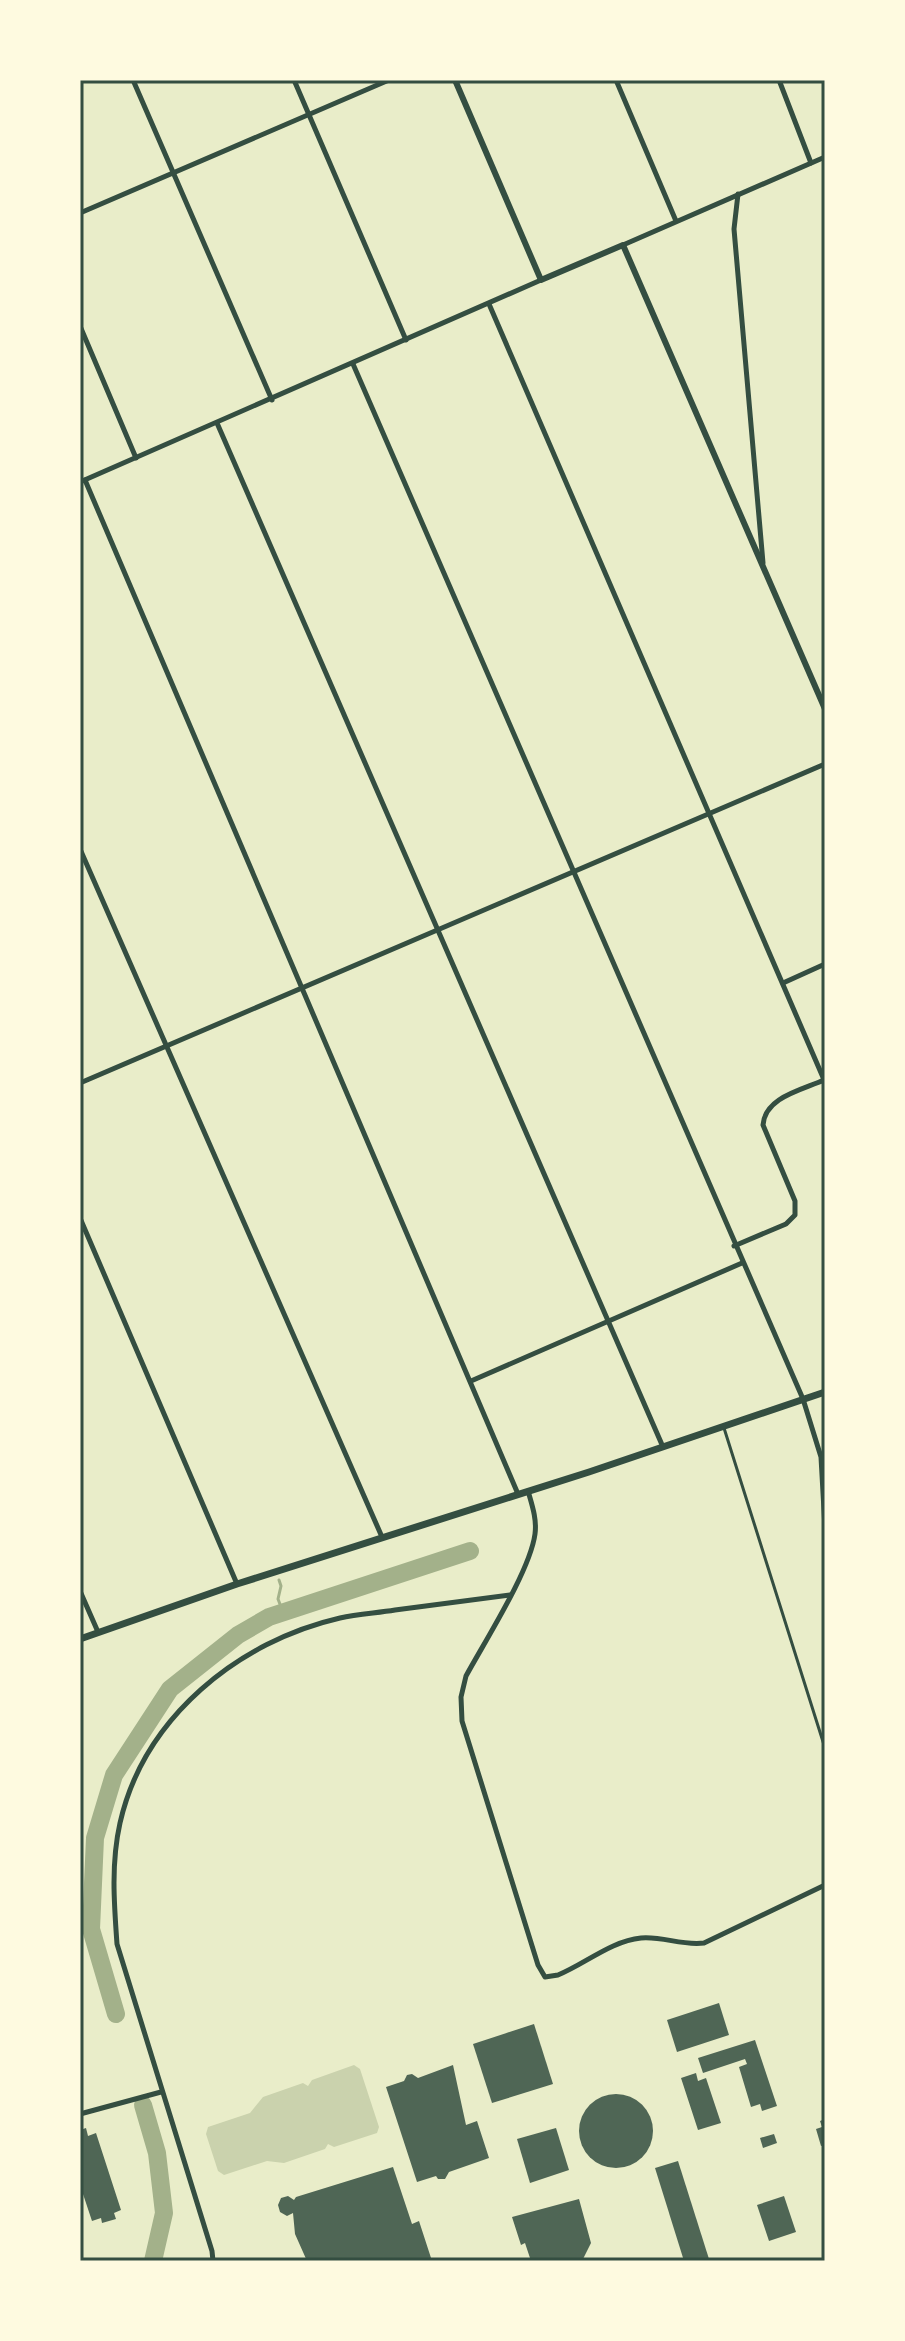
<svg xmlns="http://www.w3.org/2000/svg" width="905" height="2341" viewBox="0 0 905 2341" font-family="Karla,sans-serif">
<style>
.green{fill:#cad2ad}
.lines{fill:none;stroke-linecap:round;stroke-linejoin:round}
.stream{stroke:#a3b18a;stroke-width:3}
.river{stroke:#a3b18a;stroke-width:18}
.building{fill:#4f6655}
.service{stroke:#344e41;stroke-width:3}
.minor{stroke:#344e41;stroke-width:5}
.tertiary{stroke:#344e41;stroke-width:6}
.secondary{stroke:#344e41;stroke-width:7}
.neatline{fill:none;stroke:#344e41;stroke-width:3}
</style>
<rect width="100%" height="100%" fill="#e9edc9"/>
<polygon class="green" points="354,2065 360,2069 379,2127 377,2133 334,2147 328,2144 325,2149 284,2163 267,2161 224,2175 218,2171 206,2134 208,2127 250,2113 263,2097 303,2083 308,2086 312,2080"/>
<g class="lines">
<polyline class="stream" points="279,1580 281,1586 278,1599 283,1612"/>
<g class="river">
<polyline points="116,2014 91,1929 95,1838 114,1775 170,1689 238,1635 269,1617 470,1551"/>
<polyline points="143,2105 157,2153 164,2213 153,2261"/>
</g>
</g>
<g class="building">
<polygon points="719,2003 729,2035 677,2052 667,2020"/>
<polygon points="534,2024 553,2084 492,2103 473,2044"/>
<polygon points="755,2040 777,2106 762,2111 760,2104 751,2107 739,2067 747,2064 745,2059 703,2073 698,2058"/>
<polygon points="453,2065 466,2125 477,2121 489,2158 449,2172 445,2179 438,2179 436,2176 417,2182 386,2087 404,2081 407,2075 412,2074 418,2078"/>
<polygon points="696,2073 698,2081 706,2078 721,2123 698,2130 681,2078"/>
<circle cx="616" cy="2131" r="37"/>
<polygon points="825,2119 825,2145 821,2146 816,2129 822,2127 820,2121"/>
<polygon points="86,2128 88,2136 96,2133 121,2210 114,2213 116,2219 102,2223 101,2218 92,2221 80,2185 80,2130"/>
<polygon points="556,2128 569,2170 530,2183 517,2139"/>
<polygon points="774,2134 777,2143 763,2148 760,2138"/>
<polygon points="678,2161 709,2259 703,2261 684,2261 655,2168"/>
<polygon points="393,2167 412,2224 419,2221 432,2261 307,2261 295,2234 293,2213 287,2216 280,2212 278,2205 281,2198 288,2196 294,2200 296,2197"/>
<polygon points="784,2196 796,2232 769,2241 757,2205"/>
<polygon points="579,2199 591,2243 582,2261 531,2261 525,2243 521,2245 512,2217"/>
</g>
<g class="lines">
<polyline class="service" points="724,1428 825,1748"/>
<g class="minor">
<polyline points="133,80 272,400"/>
<polyline points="294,80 406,340"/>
<polyline points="616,80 676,221"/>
<polyline points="779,80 811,163"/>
<polyline points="738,194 734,229 763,563"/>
<polyline points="80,213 389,80"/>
<polyline points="623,245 825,157"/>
<polyline points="489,304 825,1082"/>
<polyline points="80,326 136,458"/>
<polyline points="353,364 803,1399 821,1457 825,1528"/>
<polyline points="217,423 663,1447"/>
<polyline points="85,480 518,1494"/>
<polyline points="80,482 541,280"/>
<polyline points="80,849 382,1537"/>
<polyline points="783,983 825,964"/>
<polyline points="80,1083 825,764"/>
<polyline points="80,1218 237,1584"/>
<path d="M734,1246L786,1224L795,1215V1201L763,1125C765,1097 802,1090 824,1080"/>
<polyline points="471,1381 742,1263"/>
<path d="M528,1491C532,1505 537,1519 535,1534C530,1571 485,1641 466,1676L461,1697L462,1721L538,1965L545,1977L558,1975C585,1964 611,1941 641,1938C663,1936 682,1946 704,1943L825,1885"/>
<polyline points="80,1591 98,1632"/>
<polyline points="80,2114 161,2092"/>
<path d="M213,2261L212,2251L117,1944C114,1903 111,1863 120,1823C144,1717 239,1641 340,1618C358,1614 377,1613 395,1610C433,1605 471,1600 510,1595"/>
</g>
<polyline class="tertiary" points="455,80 541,280 623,245 825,709"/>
<polyline class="secondary" points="80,1639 237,1584 589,1472 825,1392"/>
</g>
<rect width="905" height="2341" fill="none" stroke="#fefae0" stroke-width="164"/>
<rect x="82" y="82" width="741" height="2177" class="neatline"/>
</svg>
